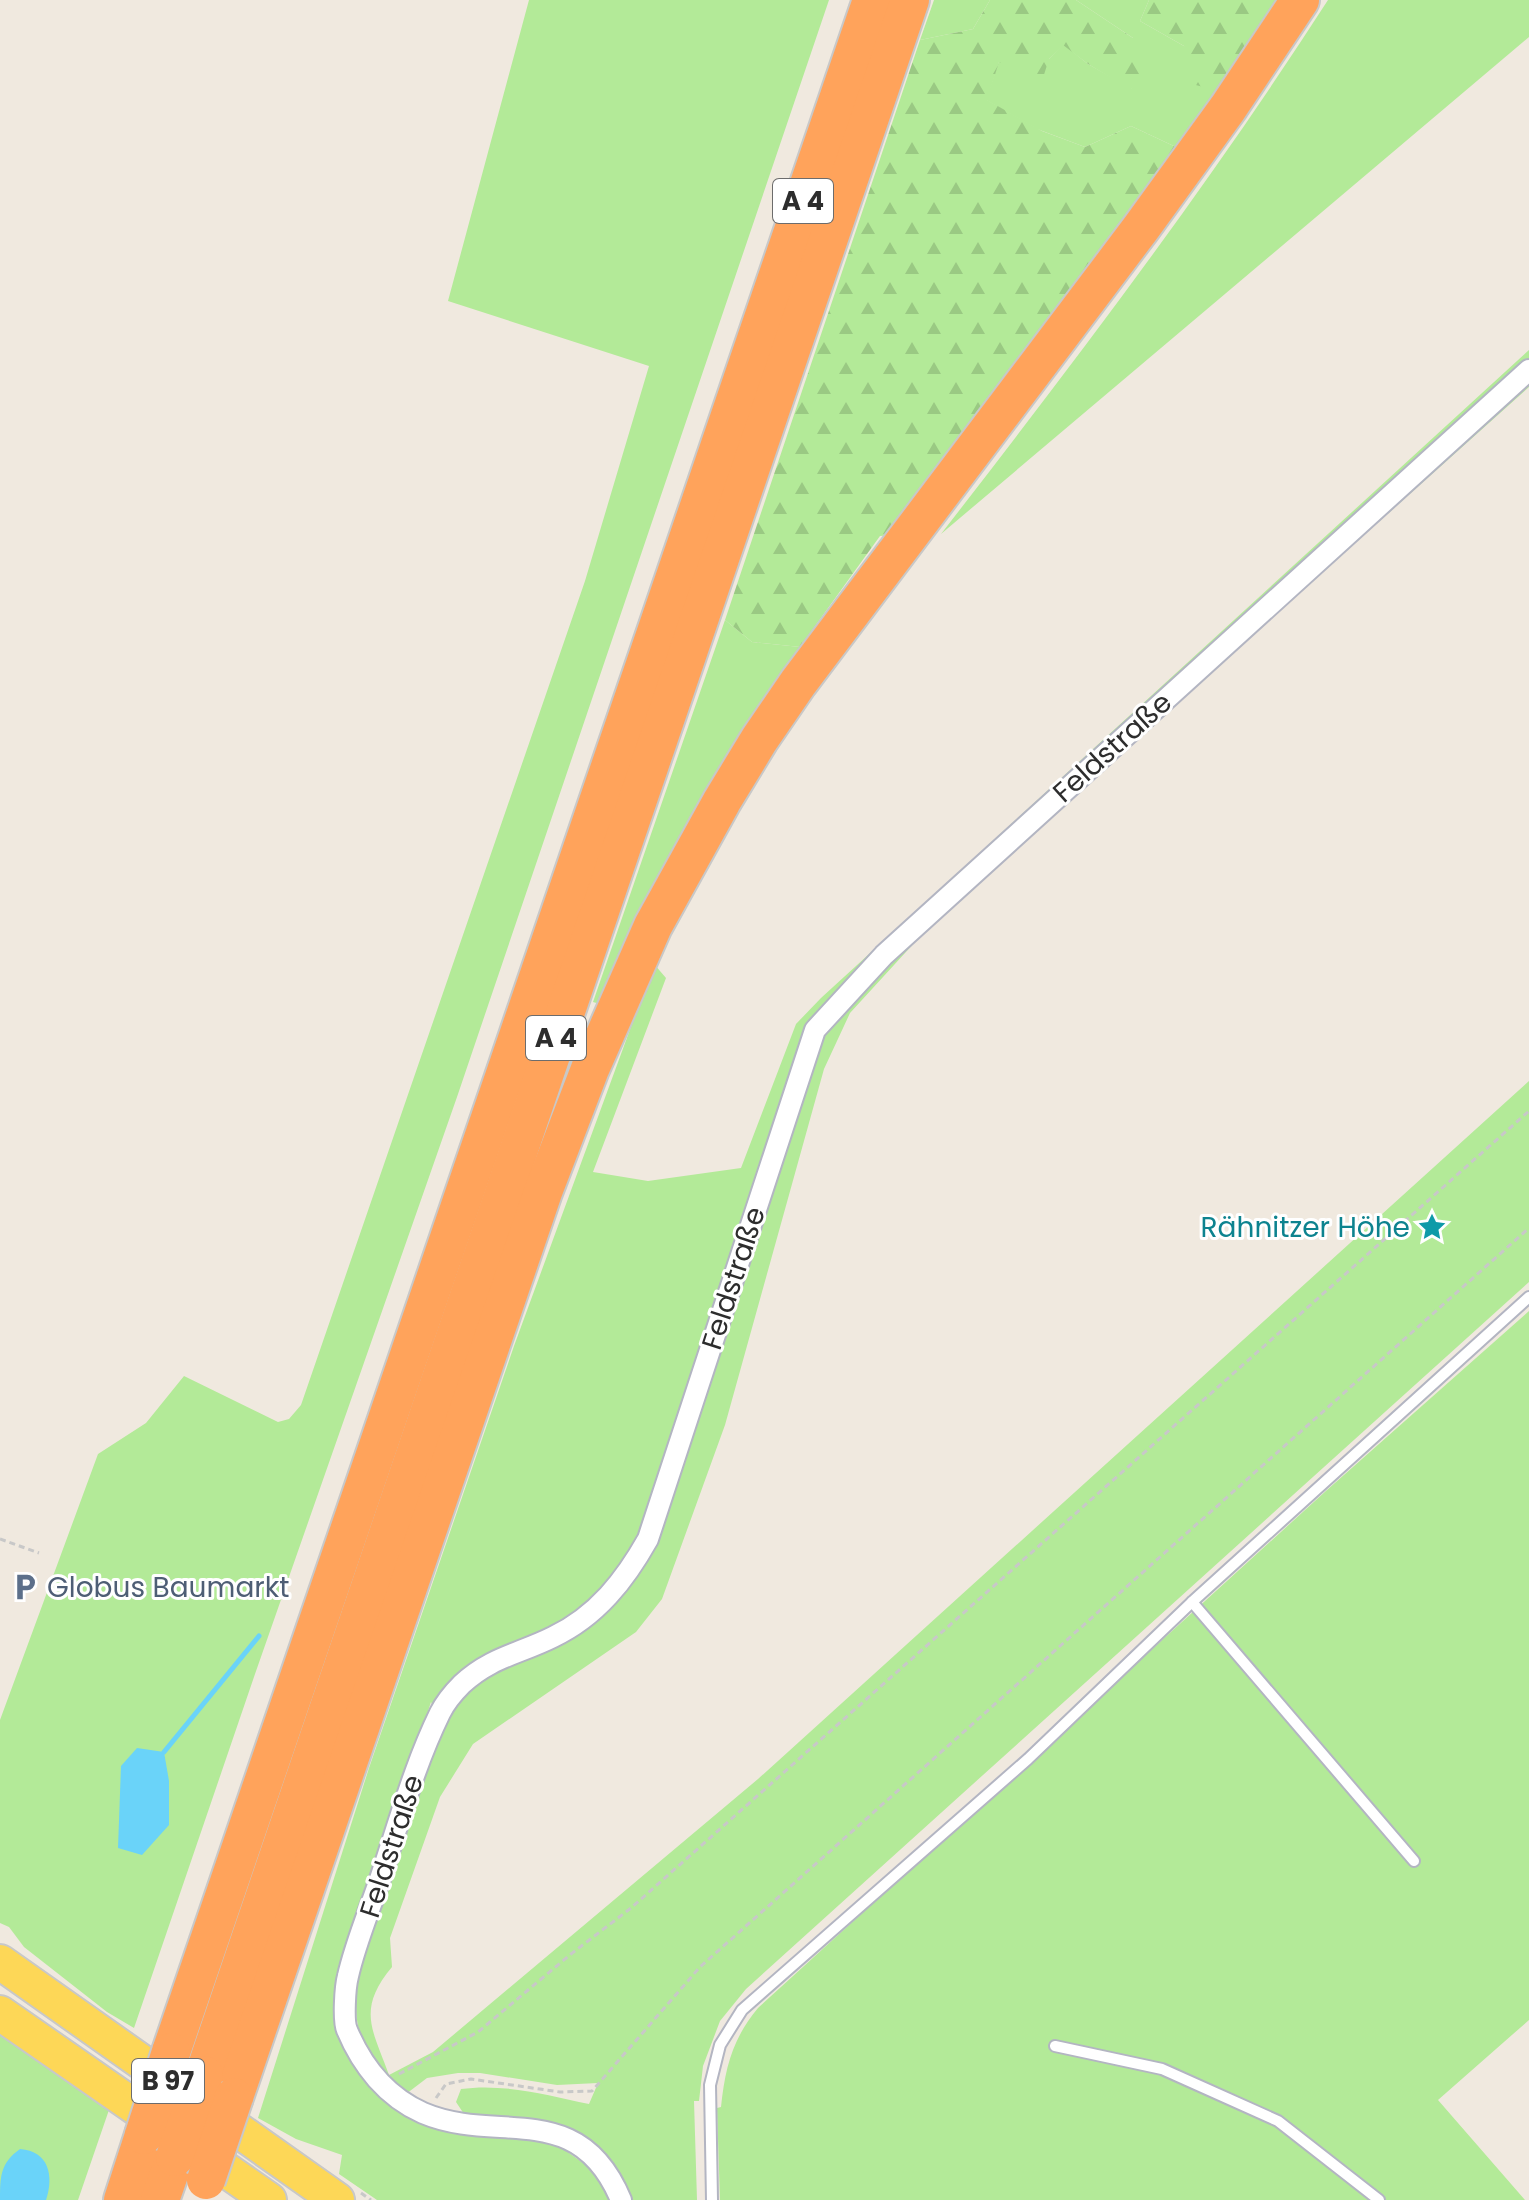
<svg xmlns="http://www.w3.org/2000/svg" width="1529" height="2200" viewBox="0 0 1529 2200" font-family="Poppins,sans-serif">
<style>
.grass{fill:#b3ea98}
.forest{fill:url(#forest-firs)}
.water{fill:#6ad3f9}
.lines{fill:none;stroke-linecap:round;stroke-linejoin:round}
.stream{stroke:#6ad3f9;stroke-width:5}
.service-casing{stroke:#b3b5c2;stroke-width:14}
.minor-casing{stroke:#b3b5c2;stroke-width:24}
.primary-casing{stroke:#c8c8c8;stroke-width:38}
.motorway-casing{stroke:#c8c8c8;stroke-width:42}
.path{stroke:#c8c8c8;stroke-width:3;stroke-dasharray:6 4;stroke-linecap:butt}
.service{stroke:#fff;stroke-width:10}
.minor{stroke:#fff;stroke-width:20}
.primary{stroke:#fdd757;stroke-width:34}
.motorway{stroke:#ffa35b;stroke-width:38}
.motorway-bridge-casing{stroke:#c8c8c8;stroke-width:42;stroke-linecap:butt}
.motorway-bridge{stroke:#ffa35b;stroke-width:38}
.labels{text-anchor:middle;stroke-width:6;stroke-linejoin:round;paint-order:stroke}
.shield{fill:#fff;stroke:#6c6c6c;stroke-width:2}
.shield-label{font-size:26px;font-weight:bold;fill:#2d2d2d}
.street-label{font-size:28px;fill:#2d2d2d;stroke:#fff}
.culture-label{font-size:28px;fill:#0d838f;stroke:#fff;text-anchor:end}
.service-label{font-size:28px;fill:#4e5e75;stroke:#fff;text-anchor:start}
</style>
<defs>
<pattern id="forest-firs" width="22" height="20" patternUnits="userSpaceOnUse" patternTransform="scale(2)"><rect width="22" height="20" fill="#b3ea98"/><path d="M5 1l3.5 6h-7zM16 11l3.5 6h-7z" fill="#9ac983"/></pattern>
</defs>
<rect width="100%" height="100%" fill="#f0e9df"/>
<g class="grass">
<polygon points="529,0 829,0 457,1097 255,1674 134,2028 107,2012 24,1947 9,1927 0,1923 0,1720 98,1454 146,1423 184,1376 278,1422 289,1419 301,1405 585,581 649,366 448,301"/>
<polygon points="934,0 990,0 973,29 920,40"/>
<polygon points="1076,0 1149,0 1140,21 1184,46 1219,91 1178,148 1131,126 1085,147 1037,129 986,100 999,61 1049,59 1063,44 1088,64 1132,89 1133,38"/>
<path d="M1328,0H1529V37L941,534C1076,360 1209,185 1328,0Z"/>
<path d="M1529,350V387L938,917L850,1013L824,1069L725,1425L662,1599L636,1632L473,1744L440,1797L390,1938L392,1967C356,2010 373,2030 389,2075L433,2052L758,1779L1529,1081V1282L746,1989L720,2021L703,2066L699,2101H694L697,2200H630L595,2150L464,2114L456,2102L461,2089C503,2083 547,2095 589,2104L598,2083L557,2085L480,2073H458L427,2078L406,2094C353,2053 349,2016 363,1954L439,1720L431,1702L338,1986L376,2090L558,2145L590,2168L612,2200H377L339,2174L342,2155L296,2139L258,2118L369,1768L514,1346L654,964L666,978L593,1172L648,1181L741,1168L796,1024L821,998Z"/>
<polygon points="725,620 752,642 800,647 732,763 600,1004 593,1002"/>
<path d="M1529,1311V2020L1438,2100L1525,2200H720L717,2108L721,2107C725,2069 732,2039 758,2008L1327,1490Z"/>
<polygon points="0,2023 110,2107 78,2200 0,2200"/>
</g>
<g class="forest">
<polygon points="990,0 1076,0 1133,38 1146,68 1131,90 1088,64 1063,45 1049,59 1041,84 999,62 987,100 1042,131 1085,147 1131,126 1178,148 894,535 880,536 800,647 752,642 725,620 920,40 973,29"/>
<polygon points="1149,0 1282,0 1219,91 1188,83 1184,46 1140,21"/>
</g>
<g class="water">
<polygon points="137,1748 164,1752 169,1781 169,1825 142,1855 118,1848 121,1766"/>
<path d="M20,2149C49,2151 54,2176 46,2200H0C0,2177 0,2163 20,2149Z"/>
</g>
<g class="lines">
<polyline class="stream" points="164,1752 259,1636"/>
<defs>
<g id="service">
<polyline points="1192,1602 1414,1861"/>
<polyline points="1055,2046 1162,2069 1278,2121 1379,2200"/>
<polyline points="712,2200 710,2085 720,2045 742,2010 1028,1759 1192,1602 1529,1297"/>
</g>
<path id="minor" d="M621,2200C578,2097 498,2145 423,2113C387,2097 362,2066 347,2030C343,2021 345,1987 348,1976C356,1941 371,1907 382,1873C400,1819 415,1764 440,1713C445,1703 454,1692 462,1684C491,1657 519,1654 553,1637C597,1616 625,1580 648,1539L815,1030L884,955L1529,370"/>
<g id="primary">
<polyline points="0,1962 337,2200"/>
<polyline points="0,2013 269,2200"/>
</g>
<g id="motorway">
<polyline points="171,2052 872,0"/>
<polyline points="204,2075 910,0"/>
<polyline points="234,2097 543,1192 590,1069 653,926 722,801 759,740 798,683 1141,228 1228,108 1300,0"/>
<polyline points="123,2200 144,2135"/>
<polyline points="160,2200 175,2157"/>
</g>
</defs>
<use href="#service" class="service-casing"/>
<use href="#minor" class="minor-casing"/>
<use href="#primary" class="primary-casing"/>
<use href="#motorway" class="motorway-casing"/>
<g class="path">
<polyline points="0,1539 39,1553"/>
<polyline points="399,2074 478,2032 571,1954 631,1908 1529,1111"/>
<polyline points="436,2098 446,2084 471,2079 560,2092 592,2091 700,1967 1529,1228"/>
<polyline points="361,2193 371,2200"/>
</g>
<use href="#service" class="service"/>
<use href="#minor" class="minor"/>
<use href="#primary" class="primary"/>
<use href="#motorway" class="motorway"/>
<defs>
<g id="motorway-bridge">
<polyline points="144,2135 171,2052"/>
<polyline points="175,2157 204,2075"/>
<polyline points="206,2180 234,2097"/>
</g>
</defs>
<use href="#motorway-bridge" class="motorway-bridge-casing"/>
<use href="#motorway-bridge" class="motorway-bridge"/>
</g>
<defs>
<symbol id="sight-bare" viewBox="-9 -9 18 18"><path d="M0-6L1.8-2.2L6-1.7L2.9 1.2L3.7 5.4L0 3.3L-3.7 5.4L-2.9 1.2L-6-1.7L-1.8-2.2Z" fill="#0f9aa8" stroke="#fff" stroke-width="2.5" paint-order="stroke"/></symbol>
<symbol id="parking-bare" viewBox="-9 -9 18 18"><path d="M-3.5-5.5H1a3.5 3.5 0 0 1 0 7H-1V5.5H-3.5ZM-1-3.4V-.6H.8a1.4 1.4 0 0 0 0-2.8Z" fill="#5c6f8a" stroke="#fff" stroke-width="2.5" paint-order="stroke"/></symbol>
</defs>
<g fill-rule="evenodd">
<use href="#sight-bare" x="1412" y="1207" width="40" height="40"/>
<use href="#parking-bare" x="5" y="1567" width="40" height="40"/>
</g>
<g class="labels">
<g class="shield">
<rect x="773" y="179" width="60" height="44" rx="6"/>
<rect x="526" y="1016" width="60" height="44" rx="6"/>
<rect x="132" y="2059" width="72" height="44" rx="6"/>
</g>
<g class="shield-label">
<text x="803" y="210">A 4</text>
<text x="556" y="1047">A 4</text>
<text x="168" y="2090">B 97</text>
</g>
<g class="street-label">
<text transform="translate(1112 747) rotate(-42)" y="10">Feldstraße</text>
<text transform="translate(733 1278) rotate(-72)" y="10">Feldstraße</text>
<text transform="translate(391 1846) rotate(-72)" y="10">Feldstraße</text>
</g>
<g class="culture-label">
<text x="1410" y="1237">Rähnitzer Höhe</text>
</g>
<g class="service-label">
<text x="47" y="1597">Globus Baumarkt</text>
</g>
</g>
</svg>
